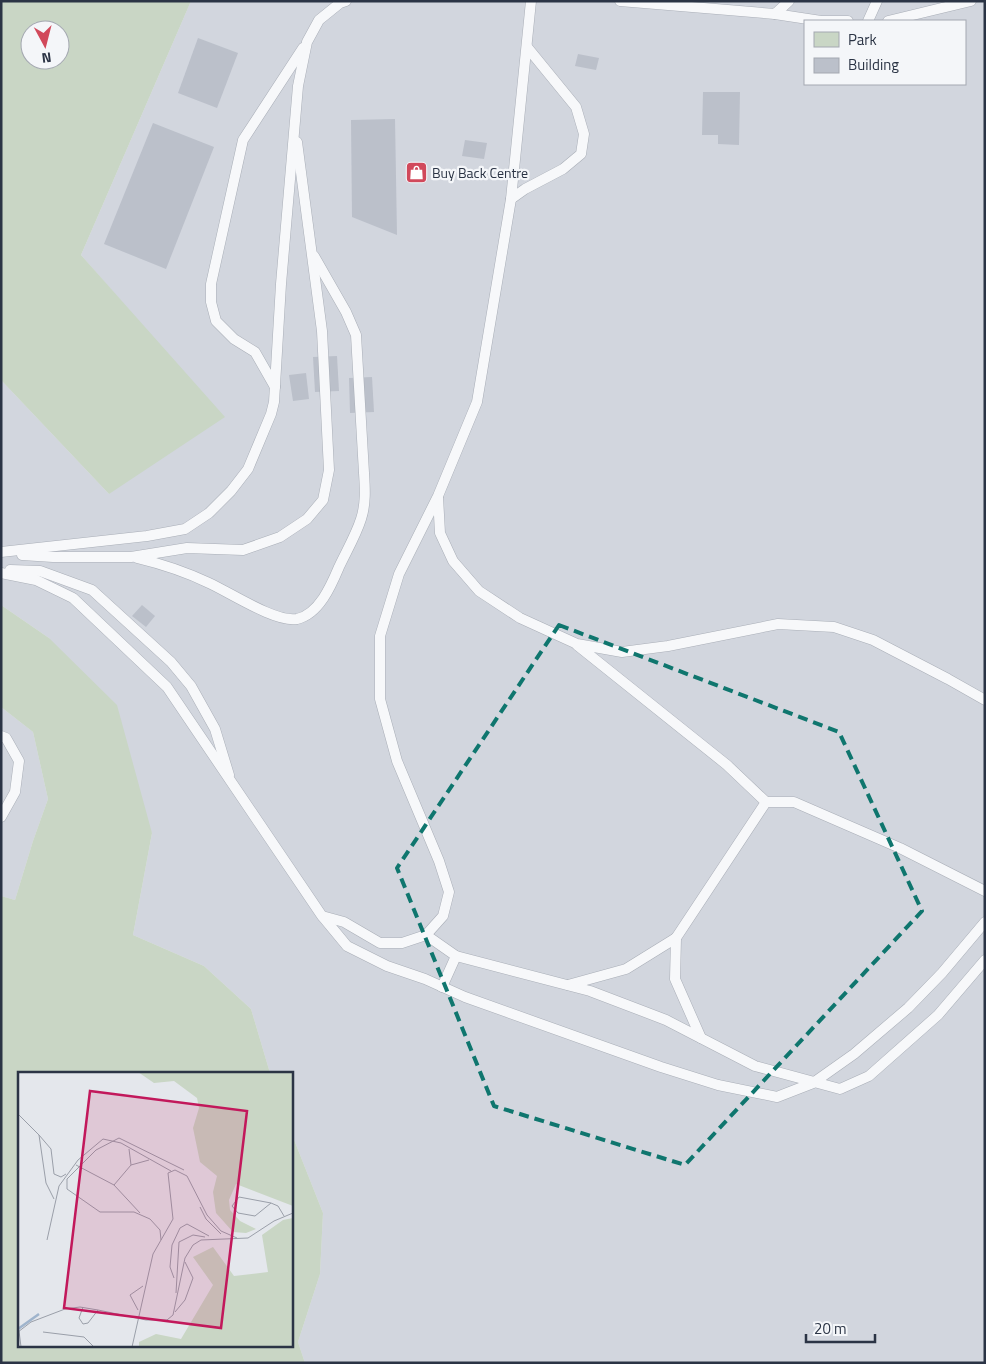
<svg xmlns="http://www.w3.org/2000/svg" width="986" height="1364" viewBox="0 0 986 1364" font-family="'Titillium Web',sans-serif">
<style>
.built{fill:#d2d6de;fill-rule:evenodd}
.green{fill:#c9d6c5;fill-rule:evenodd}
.building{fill:#bbc0ca}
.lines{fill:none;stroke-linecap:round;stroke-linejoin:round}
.service-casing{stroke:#a9aeb7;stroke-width:11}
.service{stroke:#f7f8fa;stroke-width:10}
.marked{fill:none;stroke:#0f766e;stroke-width:4;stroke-dasharray:10 6;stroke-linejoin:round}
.labels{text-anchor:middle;stroke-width:4.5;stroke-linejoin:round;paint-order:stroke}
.poi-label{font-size:14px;fill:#2b3445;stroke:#f4f6f9;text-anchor:start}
.inset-river{fill:none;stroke:#9fb4cc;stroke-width:2.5}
.inset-road{fill:none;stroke:#9a9fa9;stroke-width:1}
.view{fill:#c2185b;fill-opacity:0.15;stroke:#c2185b;stroke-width:2.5}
.inset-edge{fill:none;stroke:#2b3445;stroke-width:2.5}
</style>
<rect width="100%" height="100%" fill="#e4e7ec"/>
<g class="built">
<path d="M191,1H985V1363H305L298,1342L320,1274L323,1213L291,1132V1073H270L251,1009L204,966L133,935L152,833L49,638L1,605V380L109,494L171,358L81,255ZM805,21H965V84H805Z"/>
<polygon points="1,707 33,732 48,799 33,841 15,900 1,896"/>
</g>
<g class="green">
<path d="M1,1H191L81,255L225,417L109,494L1,380ZM30,30H60V60H30Z"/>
<polygon points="1,605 49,638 117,705 152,833 133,935 204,966 251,1009 270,1073 19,1073 19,1345 291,1345 291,1132 323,1213 320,1274 298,1342 305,1363 1,1363 1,896 15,900 33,841 48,799 33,732 1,707"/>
</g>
<g class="building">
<polygon points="198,38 238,53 217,108 178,93"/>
<polygon points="578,54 599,58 596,70 575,66"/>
<polygon points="703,92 740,92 739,145 718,144 718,135 702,135"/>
<polygon points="395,119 397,235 352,217 351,120"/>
<polygon points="153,123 214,147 166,269 104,244"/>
<polygon points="465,140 487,143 484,159 462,156"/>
<polygon points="337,356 339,391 315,392 313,357"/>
<polygon points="306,373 309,399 293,401 289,375"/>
<polygon points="372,377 374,412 350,413 349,378"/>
<polygon points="142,605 155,616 146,627 132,616"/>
</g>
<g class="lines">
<defs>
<g id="service">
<polyline points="620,1 775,14 789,1"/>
<polyline points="775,14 821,21 848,21"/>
<polyline points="868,21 877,1"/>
<polyline points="888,21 971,1"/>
<polyline points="511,199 525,189 563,169 581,154 584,134 576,107 527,47"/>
<polyline points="275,387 255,352 234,339 216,321 211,302 211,284 243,140 303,48"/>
<polyline points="438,497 440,533 453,561 479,591 520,618 577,644 622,652 668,646 778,624 834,627 873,640 948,679 985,700"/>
<polyline points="1,552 147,536 185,529 209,513 231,491 248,469 271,414 274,402 281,284 298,86 307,42 319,20 340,3 346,1"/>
<polyline points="22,555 53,557 131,557 187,548 243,550 280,537 307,519 323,500 329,470 322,331 297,142"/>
<path d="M137,558C162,564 186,572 209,583C229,592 276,623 297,619C319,614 331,586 339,567C346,552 356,535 361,519C366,504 365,488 364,473L356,335L346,312L314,256"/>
<polyline points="10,570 40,571 92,590 171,662 191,686 215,729 229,775"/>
<polyline points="1,573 36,580 73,598 167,687 322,916 344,922 380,943 402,943 426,935 443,916 449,892 439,861 397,761 380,699 380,636 399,574 438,496 477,402 511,199 531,1"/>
<polyline points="577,645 727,765 766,802 794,802 900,848 985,891"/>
<polyline points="1,736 6,738 19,761 15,792 1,817"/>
<polyline points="323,917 347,946 387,966 425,979 465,997 661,1067 718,1085 777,1097 813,1083 854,1054 908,1008 942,973 985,922"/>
<polyline points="426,935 456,956 590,991 666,1020 755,1066 840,1089 869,1076 938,1015 985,960"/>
<polyline points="568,985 626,969 676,938"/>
<polyline points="442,987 456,956"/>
<polyline points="701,1038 675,979 676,938 766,802"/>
</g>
</defs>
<use href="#service" class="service-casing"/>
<use href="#service" class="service"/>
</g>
<path class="marked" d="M559,625L839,732L922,911L685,1165L494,1106L397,868Z"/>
<defs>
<symbol id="shop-square" viewBox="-11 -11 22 22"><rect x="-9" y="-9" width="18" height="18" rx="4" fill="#d1495b" stroke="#f4f6f9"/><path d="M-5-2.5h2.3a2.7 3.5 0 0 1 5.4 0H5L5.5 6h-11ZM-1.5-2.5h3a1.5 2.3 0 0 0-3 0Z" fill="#fff"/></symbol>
</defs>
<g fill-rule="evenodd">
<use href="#shop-square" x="404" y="160" width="25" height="25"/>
</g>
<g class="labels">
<g class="poi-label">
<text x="432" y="178">Buy Back Centre</text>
</g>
</g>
<g transform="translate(18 1072)">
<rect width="275" height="275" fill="#e4e7ec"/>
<path d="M275,0V134L218,112L211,128L212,138L222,149L238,157L228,161L215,160L198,141L195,120L199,104L182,90L175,56L181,36L179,26L156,9L136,11L120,0ZM275,146V275H121V270L138,262L163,267L195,213L175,185L195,175L216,204L250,200L244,163L265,148Z" fill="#c9d6c5"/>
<path class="inset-river" d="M0,257L21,242"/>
<path class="inset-road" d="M0,42L21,63L28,111L36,127M21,63L33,77L36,102L43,105L48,102M58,93L96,113L122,141M113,93L131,88M96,113L113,93L111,77M253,131L237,144L220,141L214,134L221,125L253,131L260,134L266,144M182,135L188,147L203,162M29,168L41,114L60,88L85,67L103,71L153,99M143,168L142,158L132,147L116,140H82L49,117V107L78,78L101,66L166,98M156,206L152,195L154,173L162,156L169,152L191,164M158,221L161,170L175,163L187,165M65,235L61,246L65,252L70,251L80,238L128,248H149L155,243L167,186L175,173L183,168L230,166L256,149L275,141M120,238L112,223L125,214M157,240L167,228L175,206L167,190M1,259L3,275M0,260L13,250L47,237L62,235L80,238M25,260L66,265L76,275M114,275L135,182L155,147L150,101L157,98L169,104L189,143L203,159L219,166"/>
<path class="view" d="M72,19L229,39L203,256L46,236Z"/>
<rect width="275" height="275" class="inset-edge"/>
</g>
<rect width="986" height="1364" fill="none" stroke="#2b3445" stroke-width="5"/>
<rect x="804" y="20" width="162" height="65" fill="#f4f6f9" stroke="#a4a8b1"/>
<rect x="814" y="32" width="25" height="15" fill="#c9d6c5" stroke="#a4a8b1"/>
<text x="848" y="45" font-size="15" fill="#2b3445">Park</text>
<rect x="814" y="58" width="25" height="15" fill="#bbc0ca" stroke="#a4a8b1"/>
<text x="848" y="70" font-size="15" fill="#2b3445">Building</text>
<g transform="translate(45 45) rotate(173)"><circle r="24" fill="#f4f6f9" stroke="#a4a8b1"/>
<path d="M0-4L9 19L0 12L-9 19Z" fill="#d1495b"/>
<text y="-8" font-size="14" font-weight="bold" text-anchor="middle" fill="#2b3445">N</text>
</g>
<path d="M806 1334v8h69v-8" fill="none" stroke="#2b3445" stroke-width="2.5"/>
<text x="814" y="1334" font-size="15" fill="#2b3445" stroke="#f4f6f9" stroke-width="4" paint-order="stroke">20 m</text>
</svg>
